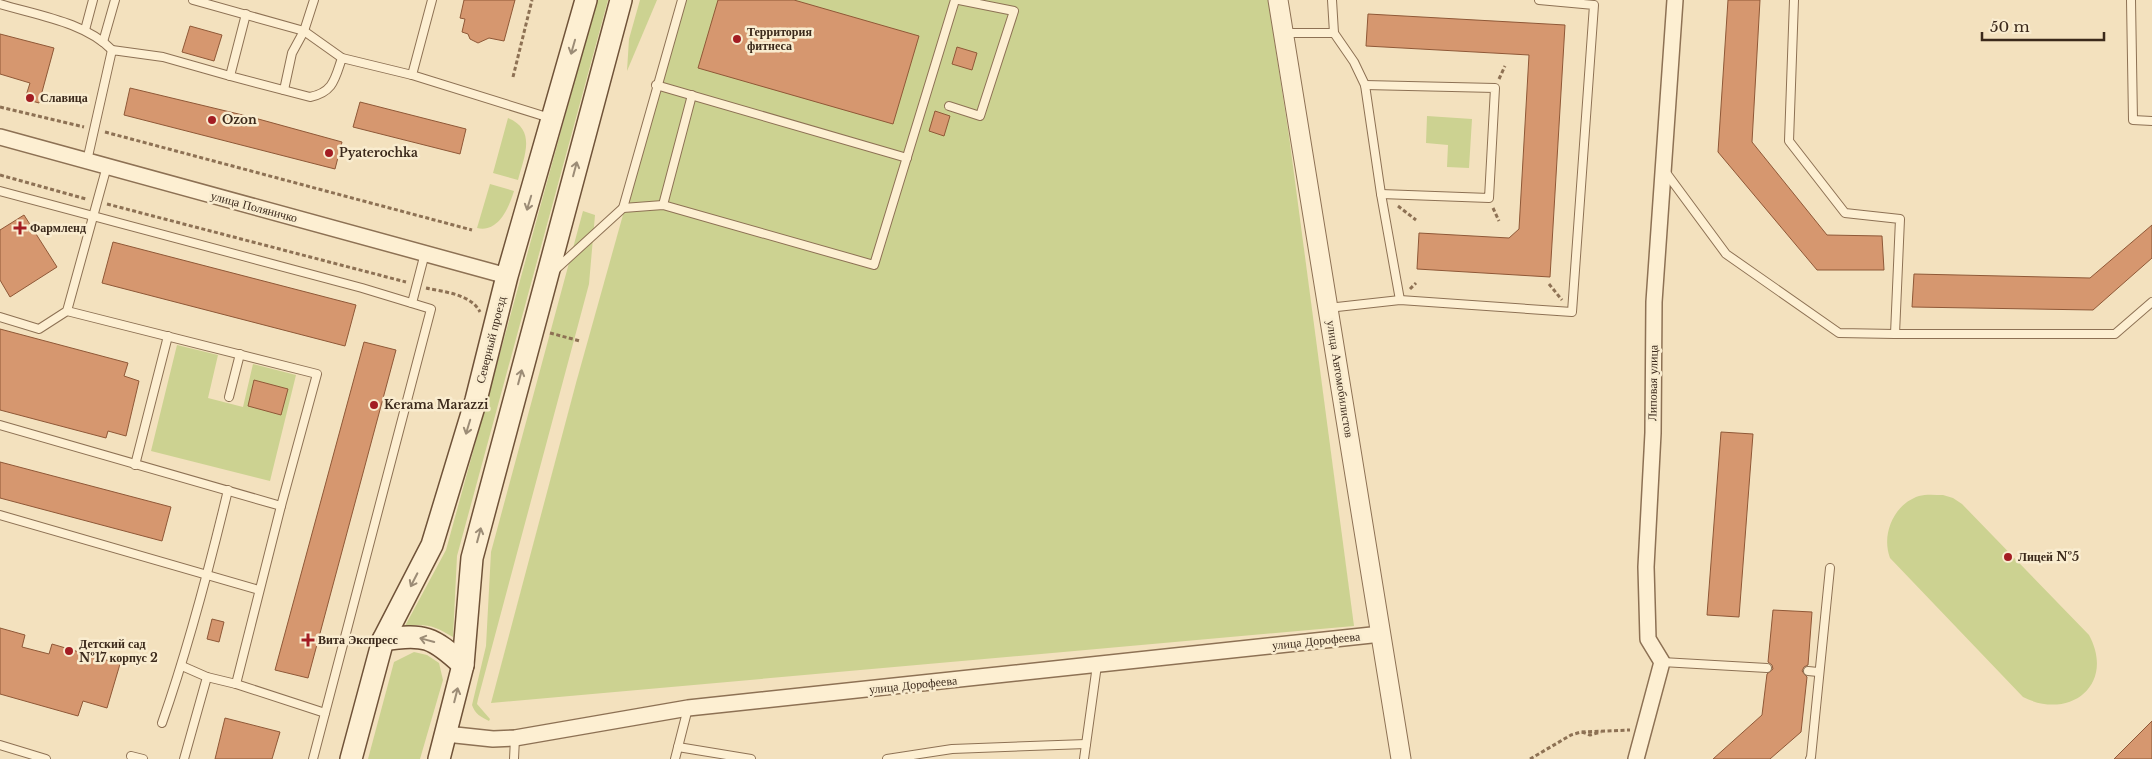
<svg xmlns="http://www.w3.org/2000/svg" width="2152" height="759" viewBox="0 0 2152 759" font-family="'Libre Baskerville',serif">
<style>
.green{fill:#ccd291}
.building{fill:#d6976f;stroke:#8f5837}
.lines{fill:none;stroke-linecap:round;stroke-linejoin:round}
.service-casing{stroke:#8d7154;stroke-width:10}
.minor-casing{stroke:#8d7154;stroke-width:18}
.tertiary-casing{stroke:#8d7154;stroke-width:21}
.secondary-casing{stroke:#6f5238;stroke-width:24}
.path{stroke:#8d7154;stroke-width:3;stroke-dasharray:4 2.5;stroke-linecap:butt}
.service{stroke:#fdefd2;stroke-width:8}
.minor{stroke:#fdefd2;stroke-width:15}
.tertiary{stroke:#fdefd2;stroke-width:19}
.secondary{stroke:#fdefd2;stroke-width:21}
.oneway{stroke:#9c8c76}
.poi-dot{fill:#a31d23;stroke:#f9eccf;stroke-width:2}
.labels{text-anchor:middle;stroke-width:5;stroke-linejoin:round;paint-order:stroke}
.poi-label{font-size:12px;font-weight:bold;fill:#3b291b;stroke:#f9eccf;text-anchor:start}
.street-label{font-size:12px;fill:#3b291b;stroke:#f9eccf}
</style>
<rect width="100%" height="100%" fill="#f3e1be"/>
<g class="green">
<path d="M597,0H608L457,556L453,637C435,626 427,623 405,626L446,550Z"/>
<polygon points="640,0 657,0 627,71 629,39"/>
<polygon points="683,0 1268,0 1289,136 1354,626 491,703 576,383"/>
<polygon points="1427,116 1472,119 1469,168 1447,167 1448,145 1426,143"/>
<path d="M508,118C537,130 524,157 518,180L493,173Z"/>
<path d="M490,184L514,191C509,207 499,233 477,228Z"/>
<path d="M583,211L595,215L589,284L478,699L477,704L490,719L489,721C481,717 475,714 472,705L486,646L491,552Z"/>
<polygon points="177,345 218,355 208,398 243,407 253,364 296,375 270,481 151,451"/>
<path d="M1943,495L1953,498L1962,504L2089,635C2116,685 2069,721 2023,697L1890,558C1881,534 1894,504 1919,496C1926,494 1935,495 1943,495Z"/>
<polygon points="414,652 427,655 439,663 443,680 420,759 368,759 394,662"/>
</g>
<g class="building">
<polygon points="464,0 515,0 504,41 489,38 478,43 470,39 468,34 462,32 465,19 460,18"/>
<polygon points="718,0 794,0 919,36 893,124 698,68"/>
<polygon points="1728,0 1760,0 1752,142 1827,235 1882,236 1884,270 1817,270 1718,152"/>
<polygon points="1368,14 1565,25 1550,277 1417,269 1419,233 1509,238 1519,229 1529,55 1366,46"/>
<polygon points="190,26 222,35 214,61 182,52"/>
<polygon points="0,34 54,48 39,103 25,99 30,83 0,74"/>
<polygon points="957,47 977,53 972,70 952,64"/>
<polygon points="130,88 251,117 342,142 335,169 124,115"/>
<polygon points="360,102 466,129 460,154 353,127"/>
<polygon points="935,111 950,116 944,136 929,131"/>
<polygon points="24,215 57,267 10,297 0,280 0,230"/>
<polygon points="2152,225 2152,258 2093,310 1912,307 1914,274 2090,278"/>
<polygon points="113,242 356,305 345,346 102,283"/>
<polygon points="0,329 128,363 124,376 139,381 126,436 108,431 106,438 0,410"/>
<polygon points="364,342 396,350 308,678 275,670"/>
<polygon points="254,380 288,389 281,415 248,406"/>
<polygon points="1721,432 1753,434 1739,617 1707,615"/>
<polygon points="0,462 171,507 162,541 0,498"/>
<polygon points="1773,610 1812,612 1808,665 1804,667 1802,671 1807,677 1801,732 1770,759 1713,759 1762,715 1767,674 1773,669 1772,665 1768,662"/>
<polygon points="212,619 224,622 219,642 207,639"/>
<polygon points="0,628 25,635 22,647 49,654 52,644 120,664 107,708 83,701 78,716 0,694"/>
<polygon points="225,718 280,732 272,759 215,759"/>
<polygon points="2152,721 2152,759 2114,759"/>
</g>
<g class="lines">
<defs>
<g id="service">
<polyline points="193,0 304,31 342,58"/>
<polyline points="432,0 412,75 550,118"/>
<polyline points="1332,0 1334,33 1354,62 1365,85 1381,194 1400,300"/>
<polyline points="1794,0 1789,141 1845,213 1900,219 1895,334 2115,334 2152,302"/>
<polyline points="2131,0 2133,120 2152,121"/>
<path d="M0,4C36,15 85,22 112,50"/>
<path d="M246,14L230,76L310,97C334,92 335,78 342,58L412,75"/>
<polyline points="85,30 93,0"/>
<polyline points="1283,33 1334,33"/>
<polyline points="103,42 115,0"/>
<polyline points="656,85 907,158"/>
<polyline points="1365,85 1495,88 1489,198 1381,194"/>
<polyline points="284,90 292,53 304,31 314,0"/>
<polyline points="949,106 980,116 1014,11 959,0"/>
<polyline points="87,161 112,50 163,57 230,76"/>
<polyline points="1664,170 1726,254 1839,333 1895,334"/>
<polyline points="0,191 362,288 431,309 313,759"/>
<polyline points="663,205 692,95"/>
<polyline points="623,208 682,0"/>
<polyline points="555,270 623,208 663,205 874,265 955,0"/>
<polyline points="412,303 425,253"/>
<polyline points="1328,308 1400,300 1572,312 1594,5 1539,0"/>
<polyline points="67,311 317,374 281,506 236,684"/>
<polyline points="0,317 39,329 67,311 107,166"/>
<polyline points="229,397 240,354"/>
<polyline points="0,425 281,506"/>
<polyline points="135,465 168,336"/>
<polyline points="0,515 259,590"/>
<polyline points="1662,662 1767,668"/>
<polyline points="182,666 207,677 236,684 325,713"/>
<polyline points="1808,671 1818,672"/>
<path d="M162,723C189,646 209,569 228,490"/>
<polyline points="0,745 46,759"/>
<polyline points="678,747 751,759"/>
<polyline points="131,756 143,759"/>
<polyline points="184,759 207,677"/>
<polyline points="514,759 515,738"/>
<polyline points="675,759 688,708"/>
<polyline points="887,759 952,749 1086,744"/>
<polyline points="1084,759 1097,665"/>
<polyline points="1810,759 1811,757 1830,568"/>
</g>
<g id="minor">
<polyline points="0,137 507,276"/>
<polyline points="446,734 493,739 515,738 688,708 1381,634"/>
<polyline points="1636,759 1662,662 1648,639 1646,567 1653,433 1654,302 1675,0"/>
</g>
<polyline id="tertiary" points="1278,0 1401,759"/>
<g id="secondary">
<path d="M383,640C424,633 433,637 463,665"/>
<polyline points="351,759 383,640 432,545 476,400 507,276 586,0"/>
<polyline points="439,759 463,665 472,558 621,0"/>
</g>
</defs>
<use href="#service" class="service-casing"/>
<use href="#minor" class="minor-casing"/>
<use href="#tertiary" class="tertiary-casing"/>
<use href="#secondary" class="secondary-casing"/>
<g class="path">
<polyline points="513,77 532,0"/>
<polyline points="1499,79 1505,66"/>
<polyline points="0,107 84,127"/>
<polyline points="105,132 472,230"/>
<polyline points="0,175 86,199"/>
<polyline points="107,204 406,282"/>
<polyline points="1398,206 1416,220"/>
<polyline points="1493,208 1499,221"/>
<polyline points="1549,284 1562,300"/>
<path d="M426,288C444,292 471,294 480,312"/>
<polyline points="1410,289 1416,283"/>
<polyline points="550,333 580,341"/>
<polyline points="1582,732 1590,735 1601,732"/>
<polyline points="1530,759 1571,735 1581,732 1630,730"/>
</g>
<use href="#service" class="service"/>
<use href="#minor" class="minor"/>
<use href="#tertiary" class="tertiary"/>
<use href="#secondary" class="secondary"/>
</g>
<defs><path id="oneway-shaft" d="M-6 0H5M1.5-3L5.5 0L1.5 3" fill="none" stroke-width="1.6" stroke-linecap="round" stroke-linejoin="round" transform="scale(1.25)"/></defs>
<g class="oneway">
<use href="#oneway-shaft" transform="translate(573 47) rotate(106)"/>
<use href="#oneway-shaft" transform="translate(575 169) rotate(-75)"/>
<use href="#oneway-shaft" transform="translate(529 203) rotate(107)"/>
<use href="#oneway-shaft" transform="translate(520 377) rotate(-75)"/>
<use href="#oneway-shaft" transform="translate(468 427) rotate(107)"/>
<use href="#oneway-shaft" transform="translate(479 535) rotate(-75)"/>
<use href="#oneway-shaft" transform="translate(414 580) rotate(117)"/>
<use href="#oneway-shaft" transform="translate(427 640) rotate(-165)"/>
<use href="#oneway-shaft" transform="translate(456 695) rotate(-76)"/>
</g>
<g class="poi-dot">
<circle cx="737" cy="39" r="5"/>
<circle cx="30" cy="98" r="5"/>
<circle cx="212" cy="120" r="5"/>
<circle cx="329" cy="153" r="5"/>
<path d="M17.5 220.5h5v5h5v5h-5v5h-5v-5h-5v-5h5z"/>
<circle cx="374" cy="405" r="5"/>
<circle cx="2008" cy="557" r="5"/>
<path d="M305.5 632.5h5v5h5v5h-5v5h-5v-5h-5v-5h5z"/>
<circle cx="69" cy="651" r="5"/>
</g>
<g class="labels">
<g class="poi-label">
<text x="747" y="36">Территория<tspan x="747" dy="14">фитнеса</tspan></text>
<text x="40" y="102">Славица</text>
<text x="222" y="124">Ozon</text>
<text x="339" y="157">Pyaterochka</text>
<text x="30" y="232">Фармленд</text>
<text x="384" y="409">Kerama Marazzi</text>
<text x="2018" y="561">Лицей №5</text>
<text x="318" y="644">Вита Экспресс</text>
<text x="79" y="648">Детский сад<tspan x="79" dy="14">№17 корпус 2</tspan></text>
</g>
<g class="street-label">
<text transform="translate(254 207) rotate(15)" y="4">улица Поляничко</text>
<text transform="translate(491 340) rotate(-76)" y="4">Северный проезд</text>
<text transform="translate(1340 379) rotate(81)" y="4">улица Автомобилистов</text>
<text transform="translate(1653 383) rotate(-89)" y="4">Липовая улица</text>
<text transform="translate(1316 641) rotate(-6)" y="4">улица Дорофеева</text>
<text transform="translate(913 685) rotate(-6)" y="4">улица Дорофеева</text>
</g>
</g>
<path d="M1982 32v8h122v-8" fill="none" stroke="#3b291b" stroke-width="2.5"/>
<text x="1990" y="32" font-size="15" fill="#3b291b" stroke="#f9eccf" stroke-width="4" paint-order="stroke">50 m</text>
</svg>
